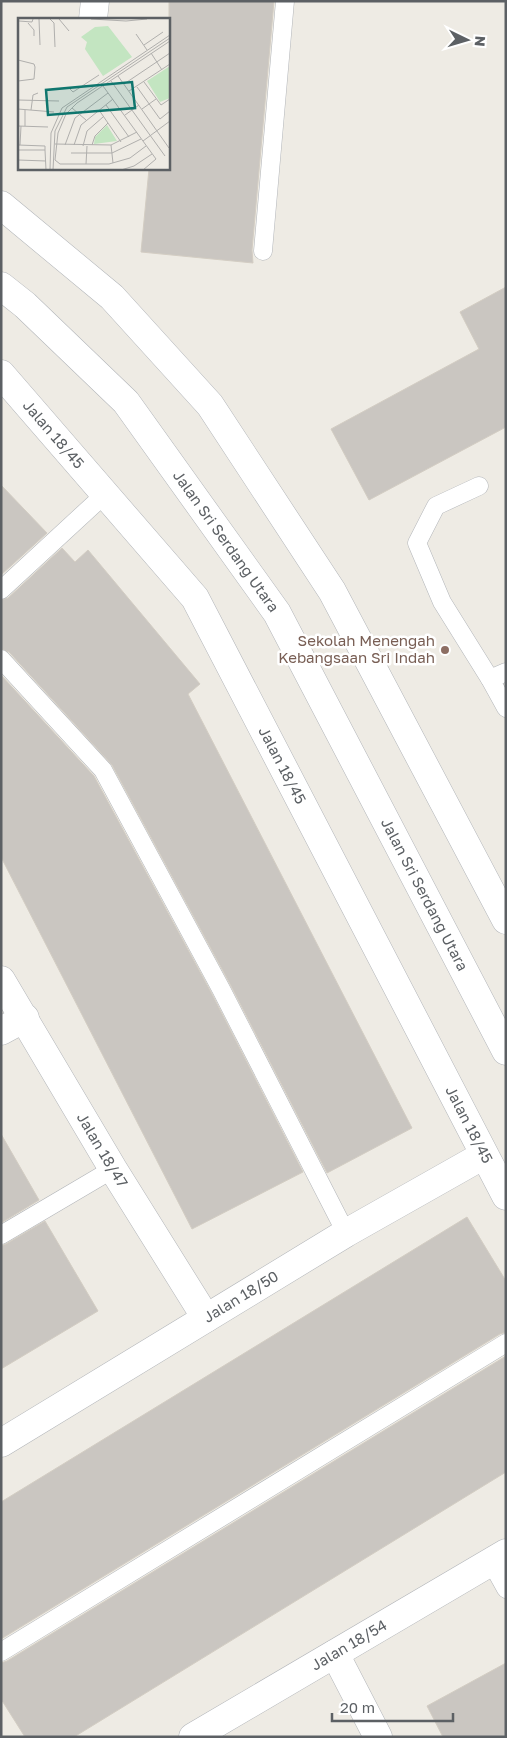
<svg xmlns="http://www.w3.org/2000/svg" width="507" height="1738" viewBox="0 0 507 1738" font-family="'Golos Text',sans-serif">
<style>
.building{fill:#cac6c1;stroke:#d3cdc3}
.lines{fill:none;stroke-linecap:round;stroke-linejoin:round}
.service-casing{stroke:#b2b5b9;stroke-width:19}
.minor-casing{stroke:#b2b5b9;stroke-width:29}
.tertiary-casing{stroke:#b2b5b9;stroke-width:29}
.service{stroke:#fff;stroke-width:18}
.minor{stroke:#fff;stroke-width:28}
.tertiary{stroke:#fff;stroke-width:28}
.education-dot{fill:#8d6e63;stroke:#fff;stroke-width:2}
.labels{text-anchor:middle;stroke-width:5;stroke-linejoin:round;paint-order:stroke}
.street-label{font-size:15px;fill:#5c6064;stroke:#fff}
.education-label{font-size:15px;fill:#785e54;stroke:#fff;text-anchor:end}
.inset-road{fill:none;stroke:#b0afad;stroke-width:1}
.view{fill:#0f766e;fill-opacity:0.15;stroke:#0f766e;stroke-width:2.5}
.inset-edge{fill:none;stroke:#5c6064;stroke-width:2.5}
</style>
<rect width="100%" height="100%" fill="#eeebe4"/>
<g class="building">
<polygon points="169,1 274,1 252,250 253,263 141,252 149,169 169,169"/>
<polygon points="506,287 506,427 369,500 331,429 479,349 460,312"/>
<polygon points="1,485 47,533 1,575"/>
<polygon points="62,548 75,562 88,550 200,684 188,694 412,1128 327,1173 230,984 112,765 9,652 1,649 1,600 8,598"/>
<polygon points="1,675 94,776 212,994 303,1172 192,1229 1,857"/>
<polygon points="1,1134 39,1200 1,1223"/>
<polygon points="467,1217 506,1281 506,1332 500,1334 1,1639 1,1502"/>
<polygon points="45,1221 98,1311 1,1369 1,1246 6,1244"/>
<polygon points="506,1356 506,1472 74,1737 25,1737 1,1699 1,1663 7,1661"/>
<polygon points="506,1663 506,1737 443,1737 427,1706"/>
</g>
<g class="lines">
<defs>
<g id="service">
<polyline points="263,251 285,1"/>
<polyline points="479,486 436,506 417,543 442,602 490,679 506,708"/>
<polyline points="1,590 105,494"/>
<polyline points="1,659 103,770 221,989 346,1233"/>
<polyline points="490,679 506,672"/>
<polyline points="1,1235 113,1169"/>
<polyline points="491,1562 506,1589"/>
<polyline points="1,1652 506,1343"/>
</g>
<g id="minor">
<polyline points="93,19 95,1"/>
<path id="s1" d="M1,374L195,598L506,1196"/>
<path id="s2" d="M1,980L113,1169L206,1318"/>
<polyline points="1,1031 25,1018"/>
<path id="s3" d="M1,1443L346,1233L484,1155"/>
<polyline points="335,1654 378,1737"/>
<path id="s4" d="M193,1737L506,1553"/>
</g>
<g id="tertiary">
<polyline points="1,205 112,297 210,405 332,591 506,920"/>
<path id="s5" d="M1,286L25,305L126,402L277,613L506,1051"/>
</g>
</defs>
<use href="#service" class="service-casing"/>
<use href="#minor" class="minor-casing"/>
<use href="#tertiary" class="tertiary-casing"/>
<use href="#service" class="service"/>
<use href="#minor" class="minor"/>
<use href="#tertiary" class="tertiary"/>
</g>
<circle class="education-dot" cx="445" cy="650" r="5"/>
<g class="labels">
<g class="street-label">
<text dy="5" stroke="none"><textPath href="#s1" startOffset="80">Jalan 18/45</textPath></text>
<text dy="5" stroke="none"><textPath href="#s5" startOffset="342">Jalan Sri Serdang Utara</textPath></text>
<text dy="5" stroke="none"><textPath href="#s1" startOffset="485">Jalan 18/45</textPath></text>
<text dy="5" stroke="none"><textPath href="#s5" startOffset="748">Jalan Sri Serdang Utara</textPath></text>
<text dy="5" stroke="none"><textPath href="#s1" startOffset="890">Jalan 18/45</textPath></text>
<text dy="5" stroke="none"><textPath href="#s2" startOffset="198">Jalan 18/47</textPath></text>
<text dy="5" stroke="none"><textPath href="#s3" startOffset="281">Jalan 18/50</textPath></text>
<text dy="5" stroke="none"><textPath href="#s4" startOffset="181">Jalan 18/54</textPath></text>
</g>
<g class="education-label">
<text x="435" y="646">Sekolah Menengah<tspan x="435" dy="17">Kebangsaan Sri Indah</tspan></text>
</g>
</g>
<g transform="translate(18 18)">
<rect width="152" height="152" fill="#eeebe4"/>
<path d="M90,8L114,39L85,58L67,31L69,24L63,19L77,9Z" fill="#c3e5c1"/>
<path d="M152,48V80L142,84L129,63ZM89,107L99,123L76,126L77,119Z" fill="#c3e5c1"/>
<path class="inset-road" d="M21,1L22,27M32,1L36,5L37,29M41,1L51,13M73,1L108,3L129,1M1,3L14,4L15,1M10,5L16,12V18M118,16L129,32M126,27L145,14M133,35L144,52M0,42L16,46L17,49L16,61L0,63M100,58L151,130M93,63L147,138M126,64L143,87L152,81M106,66L152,35M85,68L138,141L125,152M119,69L142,101L152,93M52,71L55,74L81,57M111,73L152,46M0,82L41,83M88,87L111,119M54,90L68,102M0,91L36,94M124,91L138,81M13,92L15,77L20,75M81,92L103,124M107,97L121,87M0,108L30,109M7,108V92M125,123L152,103M37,126L93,127L119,114M0,127L27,128V132M2,127L3,108M47,127L57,100L90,75M56,127L63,107L95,81M74,127L77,118L90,105M93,127L95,145M65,128L69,113L85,99M128,128L112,140L91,146H42L37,142L40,115L48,96L59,85L152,23M0,132H27L28,152M53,135H94L123,121M0,142L28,143M68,146L69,128M32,152L33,115L44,90L152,17M35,152L37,113L49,89L152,20M103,152L116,148L134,136"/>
<path class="view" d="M114,64L117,90L30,97L28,72Z"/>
<rect width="152" height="152" class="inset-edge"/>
</g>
<rect width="507" height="1738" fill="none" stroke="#5c6064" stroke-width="5"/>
<g transform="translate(467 40) rotate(95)" stroke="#ffffff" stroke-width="4" paint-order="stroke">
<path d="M0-4L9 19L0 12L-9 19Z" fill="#5c6064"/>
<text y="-8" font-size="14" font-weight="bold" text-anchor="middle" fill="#5c6064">N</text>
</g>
<path d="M332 1713v8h121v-8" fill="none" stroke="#5c6064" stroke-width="2.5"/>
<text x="340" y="1713" font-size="15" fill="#5c6064" stroke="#ffffff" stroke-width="4" paint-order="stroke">20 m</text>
</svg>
